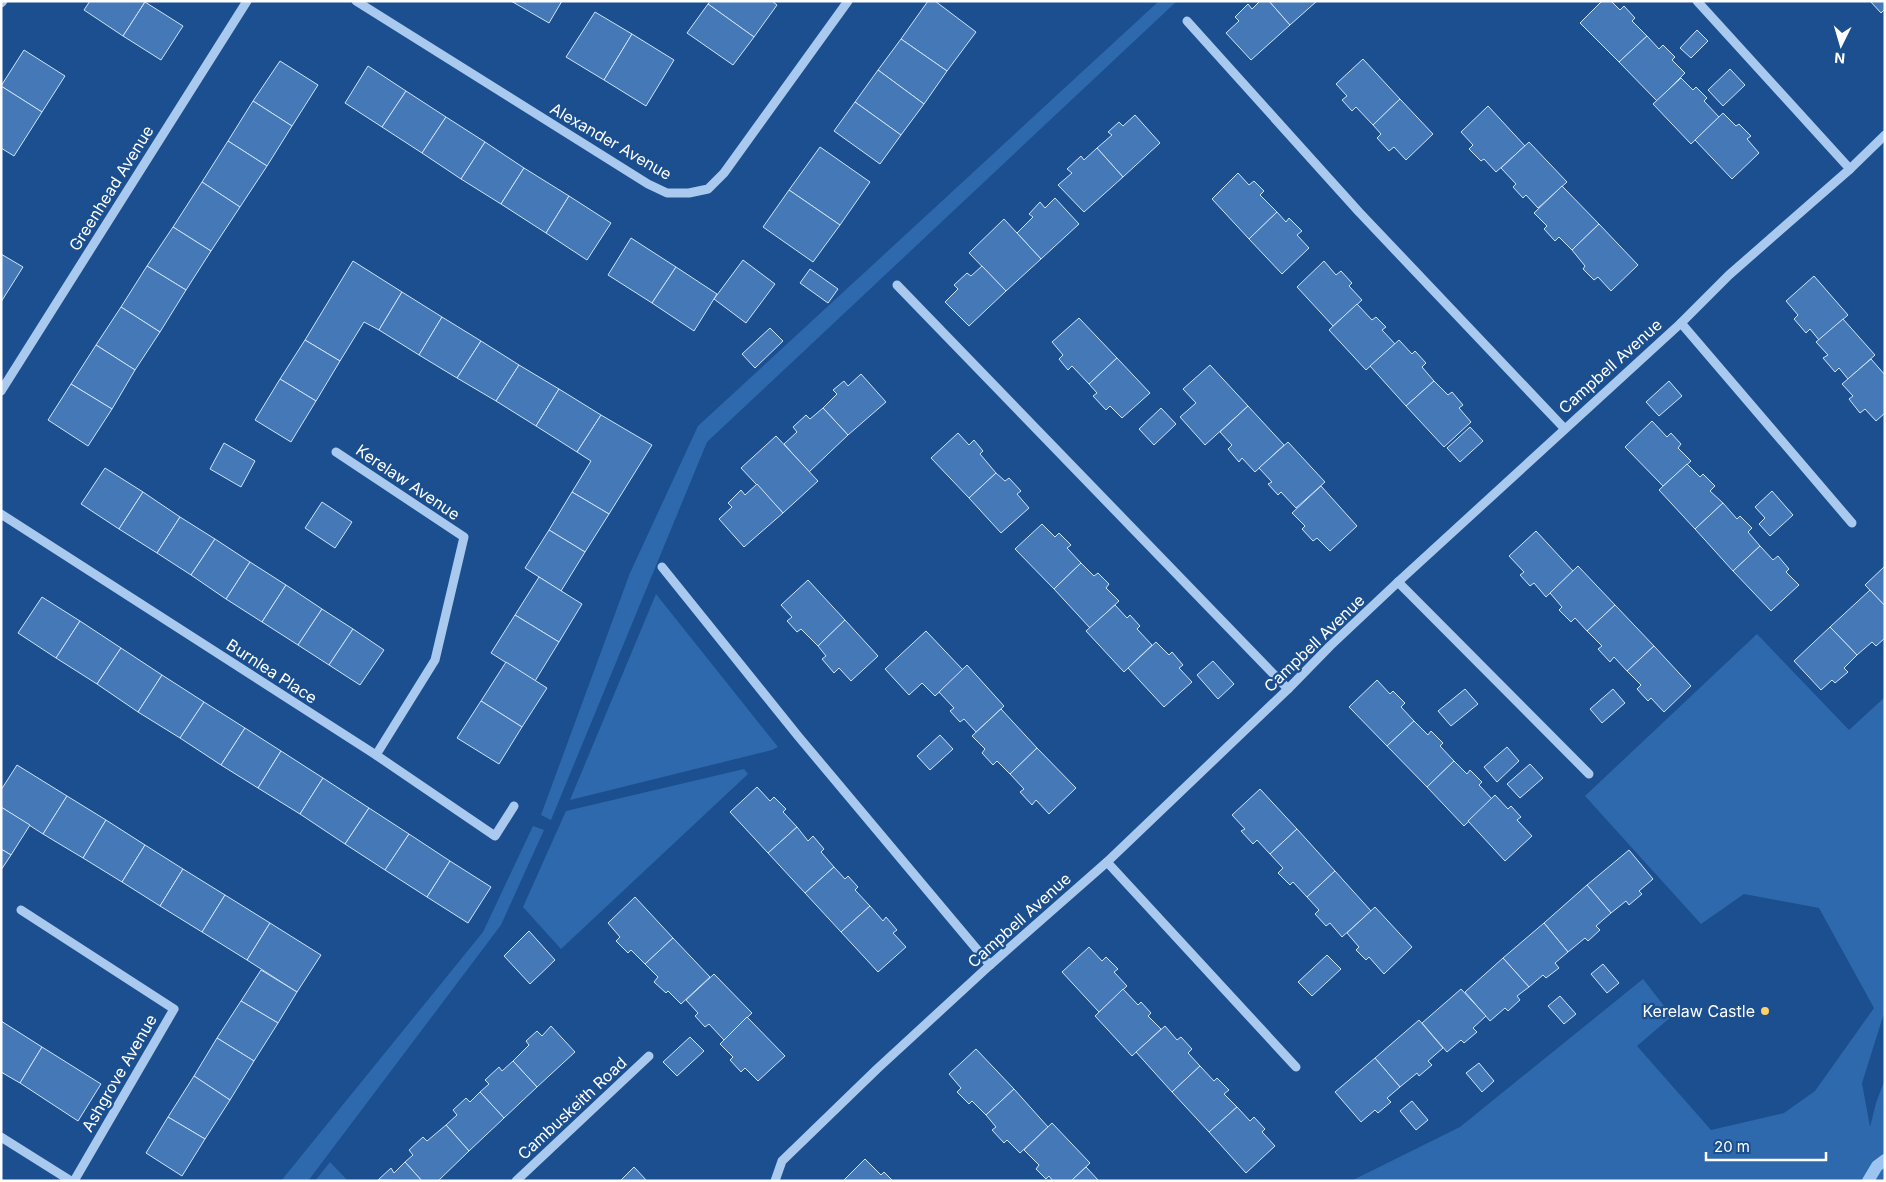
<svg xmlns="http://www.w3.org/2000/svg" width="1886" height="1182" viewBox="0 0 1886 1182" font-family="Inter,sans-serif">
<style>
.green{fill:#2e69ad}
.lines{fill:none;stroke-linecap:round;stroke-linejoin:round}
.stream{stroke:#9cc4f0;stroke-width:12}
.building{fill:#4478b7;stroke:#cfe3fa}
.minor{stroke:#a9c9ee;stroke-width:9}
.poi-dot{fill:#ffd166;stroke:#1b4f8f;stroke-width:2}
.labels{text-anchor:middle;stroke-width:4.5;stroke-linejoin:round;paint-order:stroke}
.street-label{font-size:16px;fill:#fff;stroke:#1b4f8f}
.poi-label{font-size:16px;fill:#fff;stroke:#1b4f8f;text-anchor:end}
</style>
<rect width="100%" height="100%" fill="#1b4f8f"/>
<g class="green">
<polygon points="1159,1 1177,1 707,442 551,820 541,815 630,573 698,426"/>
<polygon points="656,594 778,747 772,750 570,800"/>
<polygon points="1757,634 1849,730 1885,697 1885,1010 1862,1083 1870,1127 1876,1103 1885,1079 1885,1181 1351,1181 1460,1127 1643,979 1672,1016 1637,1046 1711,1130 1784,1113 1815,1091 1874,1008 1819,908 1744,894 1701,924 1585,796"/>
<polygon points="744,769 748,774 561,949 523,907 566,811"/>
<polygon points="533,826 544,830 501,925 308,1181 281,1181 483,932"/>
<polygon points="330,1162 348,1181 315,1181"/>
</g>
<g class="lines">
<polyline class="stream" points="1868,1181 1877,1166 1885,1160"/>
</g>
<g class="building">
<polygon points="90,1 144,1 145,2 123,36 84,10"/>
<polygon points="511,1 562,1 549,23"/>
<polygon points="710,1 772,1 777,5 754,37 708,4"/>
<polygon points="928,1 935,1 976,32 947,71 901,39"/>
<polygon points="1260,1 1269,1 1290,25 1251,60 1226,33 1239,21 1235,17 1248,4 1252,9"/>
<polygon points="1269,1 1317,1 1290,25"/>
<polygon points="1602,1 1611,1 1620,10 1624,6 1635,18 1632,21 1647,36 1619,62 1580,23"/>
<polygon points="1870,1 1885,1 1885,9 1881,13"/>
<polygon points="145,2 183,26 161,60 123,36"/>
<polygon points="708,4 754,37 733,65 687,33"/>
<polygon points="595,12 632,34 604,80 566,57"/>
<polygon points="1697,30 1708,41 1691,58 1680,48"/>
<polygon points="632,34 674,60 646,106 604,80"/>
<polygon points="1647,36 1659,49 1663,45 1675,57 1672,60 1685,73 1657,101 1619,62"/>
<polygon points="901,39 947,71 924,104 878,70"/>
<polygon points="24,50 65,76 42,112 1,86"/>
<polygon points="1363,59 1400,99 1373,125 1356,107 1352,111 1342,100 1347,96 1336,84"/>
<polygon points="280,61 318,85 292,126 253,101"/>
<polygon points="368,66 406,91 382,127 345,103"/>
<polygon points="1730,69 1745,85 1723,106 1708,90"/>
<polygon points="878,70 924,104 901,135 855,102"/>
<polygon points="1681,78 1693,90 1696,87 1707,98 1704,101 1719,117 1691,144 1653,104"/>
<polygon points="1,86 42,112 14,156 1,148"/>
<polygon points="406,91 446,117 422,153 382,127"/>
<polygon points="1400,99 1433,134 1406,160 1394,147 1389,151 1377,138 1381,134 1373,125"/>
<polygon points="253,101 292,126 267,166 228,141"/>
<polygon points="855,102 901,135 880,164 834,131"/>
<polygon points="1488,106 1525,146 1496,172 1484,159 1481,161 1469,149 1473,145 1461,132"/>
<polygon points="1723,113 1736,126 1739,124 1751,136 1747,139 1759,153 1732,179 1695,140"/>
<polygon points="1135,115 1160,143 1123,177 1097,148 1112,135 1108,132 1119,122 1123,126"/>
<polygon points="446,117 485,142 461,179 422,153"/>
<polygon points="228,141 267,166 240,207 202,182"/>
<polygon points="485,142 524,168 501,204 461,179"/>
<polygon points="1529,142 1567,182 1538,208 1526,195 1523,198 1513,187 1516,184 1501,168"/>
<polygon points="820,147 870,182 840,225 789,190"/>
<polygon points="1097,148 1123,177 1084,212 1058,185 1072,173 1067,169 1081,156 1084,160"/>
<polygon points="524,168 569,196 546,233 501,204"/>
<polygon points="1238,173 1249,185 1254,181 1264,191 1260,195 1277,212 1249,239 1212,199"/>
<polygon points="202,182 240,207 211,251 173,227"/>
<polygon points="1562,186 1599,224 1572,250 1559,237 1555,241 1544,229 1547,226 1534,213"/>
<polygon points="789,190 840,225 813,262 763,227"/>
<polygon points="569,196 611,223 587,260 546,233"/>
<polygon points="1055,198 1079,224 1041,259 1017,233 1033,217 1029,214 1040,202 1045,208"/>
<polygon points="1277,212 1286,222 1289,218 1302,231 1297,235 1309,248 1282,274 1249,239"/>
<polygon points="1004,219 1041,259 1006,291 969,253"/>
<polygon points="1599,224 1638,265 1611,291 1598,277 1594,280 1583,269 1585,266 1572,250"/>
<polygon points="173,227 211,251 186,290 147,266"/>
<polygon points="631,238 676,267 652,303 608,275"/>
<polygon points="1,254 23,267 1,302"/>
<polygon points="743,260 775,284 746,323 714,299"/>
<polygon points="353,261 402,292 379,330 364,322 340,361 305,340"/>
<polygon points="1324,261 1336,275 1341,271 1352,283 1349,286 1362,300 1333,326 1297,287"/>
<polygon points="147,266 186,290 160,332 121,307"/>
<polygon points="982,266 1006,291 969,326 945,302 958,289 954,285 967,273 971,276"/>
<polygon points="676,267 717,294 694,331 652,303"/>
<polygon points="810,269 838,289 828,303 800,283"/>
<polygon points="1814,276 1848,315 1819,340 1810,329 1806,333 1794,319 1798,315 1786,301"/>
<polygon points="402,292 442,317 419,355 379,330"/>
<polygon points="1357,304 1372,320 1376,317 1386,327 1382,330 1395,344 1366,370 1329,330"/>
<polygon points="121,307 160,332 135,370 96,345"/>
<polygon points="442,317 481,341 457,378 419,355"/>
<polygon points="1079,318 1117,358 1089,384 1072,366 1068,370 1059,359 1063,355 1052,342"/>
<polygon points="1843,319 1875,355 1848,379 1839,368 1835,372 1823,358 1828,355 1816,342"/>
<polygon points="770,328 783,341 755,368 742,354"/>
<polygon points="305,340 340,361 316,401 280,379"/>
<polygon points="1399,340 1412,354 1415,351 1426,363 1422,367 1434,381 1406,406 1370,366"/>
<polygon points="481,341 519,365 496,401 457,378"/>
<polygon points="96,345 135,370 112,409 71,384"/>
<polygon points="1117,358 1150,393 1122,418 1110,406 1106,410 1093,396 1097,393 1089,384"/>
<polygon points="1871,359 1885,375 1885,413 1876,421 1865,409 1860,413 1849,399 1853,396 1842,384"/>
<polygon points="519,365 559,389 536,426 496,401"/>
<polygon points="1210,365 1248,406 1205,445 1180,417 1196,403 1183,389"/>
<polygon points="861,374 886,402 848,435 823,408 837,394 833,390 844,381 848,386"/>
<polygon points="280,379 316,401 291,442 255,420"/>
<polygon points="1434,381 1448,395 1452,392 1463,405 1459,408 1471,422 1444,447 1406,406"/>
<polygon points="1669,381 1682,396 1659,416 1646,402"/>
<polygon points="71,384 112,409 88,446 48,420"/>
<polygon points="559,389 601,415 577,452 536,426"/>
<polygon points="1248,406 1284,445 1255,472 1242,458 1239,462 1228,449 1232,445 1220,432"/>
<polygon points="823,408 848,435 809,472 784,444 797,432 793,427 806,415 810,419"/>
<polygon points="1161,408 1176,424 1154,445 1139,429"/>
<polygon points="601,415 652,445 609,514 572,492 591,461 577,452"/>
<polygon points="1652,421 1667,437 1671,433 1681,444 1678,448 1691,461 1663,486 1625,447"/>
<polygon points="1470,427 1483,441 1460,462 1447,448"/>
<polygon points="958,433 969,445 974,440 983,451 980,454 996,473 969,498 931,458"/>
<polygon points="776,436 818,481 783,513 741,468"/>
<polygon points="1288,442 1325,482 1296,508 1281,492 1278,495 1268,484 1272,482 1259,468"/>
<polygon points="224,443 255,461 241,487 210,469"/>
<polygon points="1687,464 1700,477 1703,474 1715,486 1710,491 1723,503 1695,529 1659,490"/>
<polygon points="105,468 143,492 119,529 81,504"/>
<polygon points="996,473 1005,481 1009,478 1021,491 1017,494 1029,508 1001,533 969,498"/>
<polygon points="757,484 783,513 744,547 719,519 732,507 728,503 741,490 745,495"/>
<polygon points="1321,486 1357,526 1330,551 1317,538 1313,541 1302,529 1305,526 1292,513"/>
<polygon points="1772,491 1793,515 1770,536 1759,524 1765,518 1755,507"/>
<polygon points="143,492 180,517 157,553 119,529"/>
<polygon points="572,492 609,514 585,552 549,530"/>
<polygon points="322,502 352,522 335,548 305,528"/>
<polygon points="1723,503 1737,519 1740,516 1752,528 1748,532 1760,546 1733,571 1695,529"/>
<polygon points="180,517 215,539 191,575 157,553"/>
<polygon points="1042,524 1055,537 1059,533 1071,545 1067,548 1081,563 1054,589 1015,549"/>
<polygon points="549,530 585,552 561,591 525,568"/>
<polygon points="1536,531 1573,571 1546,597 1534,583 1530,586 1520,575 1524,572 1509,556"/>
<polygon points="215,539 250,562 226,599 191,575"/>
<polygon points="1760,546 1773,560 1778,556 1789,569 1786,572 1799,585 1771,611 1733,571"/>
<polygon points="250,562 286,585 262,622 226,599"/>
<polygon points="1081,563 1094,576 1098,573 1109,584 1106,588 1119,601 1090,628 1054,589"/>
<polygon points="1578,566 1615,605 1587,631 1575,618 1571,622 1559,610 1562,607 1550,593"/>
<polygon points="1885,566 1885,606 1865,585"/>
<polygon points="539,577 582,604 559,642 515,615"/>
<polygon points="808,580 845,620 818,646 801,629 797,632 787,621 792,617 781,605"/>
<polygon points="286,585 322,609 298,645 262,622"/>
<polygon points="1870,590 1885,606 1885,638 1876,646 1872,642 1857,655 1830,627"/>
<polygon points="42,597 80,621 56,658 18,633"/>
<polygon points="1115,605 1127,618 1130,615 1140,626 1137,629 1152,645 1124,672 1086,631"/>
<polygon points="1615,605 1654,646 1627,671 1614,657 1610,662 1598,649 1602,646 1587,631"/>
<polygon points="322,609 353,629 329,665 298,645"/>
<polygon points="515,615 559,642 535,681 491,653"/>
<polygon points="845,620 878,656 851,681 839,668 834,673 822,659 826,656 818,646"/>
<polygon points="80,621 121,648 97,684 56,658"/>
<polygon points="1830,627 1857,655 1844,668 1848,672 1835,683 1832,680 1821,690 1794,661"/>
<polygon points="353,629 384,650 360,685 329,665"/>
<polygon points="926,631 963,670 935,696 922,683 909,695 885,669"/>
<polygon points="1156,642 1169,655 1172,652 1183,665 1179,668 1192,682 1164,707 1128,668"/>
<polygon points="1654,646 1691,686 1664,712 1651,698 1648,701 1637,689 1641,685 1627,671"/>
<polygon points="121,648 162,675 138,712 97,684"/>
<polygon points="1213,661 1234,684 1218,699 1197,675"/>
<polygon points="506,662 547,688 522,727 481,701"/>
<polygon points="967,665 1004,706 976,732 964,719 960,722 950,711 954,708 939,692"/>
<polygon points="162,675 204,702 180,738 138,712"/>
<polygon points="1377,680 1390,694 1393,691 1405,703 1401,707 1414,721 1387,746 1349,707"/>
<polygon points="1465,689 1478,704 1451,726 1438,711"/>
<polygon points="1613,689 1625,703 1602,723 1590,709"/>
<polygon points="481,701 522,727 499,764 457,738"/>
<polygon points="204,702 245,728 221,765 180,738"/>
<polygon points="1001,709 1037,748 1010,774 997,761 993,765 982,753 985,749 972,736"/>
<polygon points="1414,721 1428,735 1431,731 1443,743 1440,746 1454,761 1427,787 1387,746"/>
<polygon points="245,728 281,751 258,788 221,765"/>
<polygon points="940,735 953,749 930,770 917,756"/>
<polygon points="1507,747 1519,761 1497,782 1484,767"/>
<polygon points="1037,748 1076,788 1049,814 1036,800 1032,805 1020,792 1024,789 1010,774"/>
<polygon points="281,751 323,778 300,814 258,788"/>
<polygon points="1454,761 1467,774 1470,770 1482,782 1479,785 1492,799 1464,826 1427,787"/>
<polygon points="1530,764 1543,778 1520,798 1507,784"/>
<polygon points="17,765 67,796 43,834 1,807 1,790"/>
<polygon points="323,778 369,808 345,844 300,814"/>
<polygon points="757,787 770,801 774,797 786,809 783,812 797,827 768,853 730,812"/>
<polygon points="1260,789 1297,829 1270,854 1257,840 1253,844 1241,831 1245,829 1232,815"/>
<polygon points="1495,795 1508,809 1511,806 1521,817 1517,820 1532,836 1505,861 1468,821"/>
<polygon points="67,796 106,820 83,858 43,834"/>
<polygon points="1,807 30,825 11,855 1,849"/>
<polygon points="369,808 409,834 385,870 345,844"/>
<polygon points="106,820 145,845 122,882 83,858"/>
<polygon points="797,827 808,841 813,836 824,849 821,852 834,867 805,893 768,853"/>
<polygon points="1297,829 1335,871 1307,897 1293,882 1290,885 1278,873 1283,868 1270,854"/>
<polygon points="409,834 450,861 427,897 385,870"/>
<polygon points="145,845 183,869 160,906 122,882"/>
<polygon points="1,849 11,855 1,870"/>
<polygon points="1629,850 1653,879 1639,891 1642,894 1629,905 1626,901 1611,913 1587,885"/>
<polygon points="450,861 491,887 468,923 427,897"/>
<polygon points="834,867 845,879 848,876 858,887 855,890 870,906 841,932 805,893"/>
<polygon points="183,869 225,895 202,932 160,906"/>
<polygon points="1335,871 1371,911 1342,937 1330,923 1326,926 1315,914 1319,910 1307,897"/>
<polygon points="1587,885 1611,913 1596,926 1600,930 1588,941 1585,938 1568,952 1544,923"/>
<polygon points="225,895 270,923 247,960 202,932"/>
<polygon points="635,897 673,938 645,964 631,950 628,953 616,941 620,937 608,923"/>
<polygon points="870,906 883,921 886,917 897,930 893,933 906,947 878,972 841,932"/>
<polygon points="1375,907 1412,947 1384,974 1369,957 1366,960 1356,950 1359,947 1347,933"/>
<polygon points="270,923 321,955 297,992 247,960"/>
<polygon points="1544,923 1568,952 1555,963 1559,968 1546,978 1543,975 1529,987 1503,958"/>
<polygon points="529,931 555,960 530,984 504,956"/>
<polygon points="673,938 710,977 681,1004 668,991 666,993 654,982 658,977 645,964"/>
<polygon points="1089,947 1102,961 1106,957 1118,969 1114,972 1127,986 1099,1012 1062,972"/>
<polygon points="1327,955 1341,969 1312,996 1298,982"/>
<polygon points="1503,958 1529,987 1517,996 1520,1000 1508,1011 1505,1008 1490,1021 1465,992"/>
<polygon points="1603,964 1619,983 1607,993 1591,974"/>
<polygon points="261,970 297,992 278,1023 241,1001"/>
<polygon points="714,974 752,1013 724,1040 709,1024 705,1027 695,1016 698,1013 686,1000"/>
<polygon points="1123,989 1138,1005 1141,1002 1151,1013 1148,1016 1161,1029 1132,1056 1095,1016"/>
<polygon points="1461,989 1486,1016 1473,1028 1477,1032 1464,1043 1461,1040 1447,1052 1422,1023"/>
<polygon points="1560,996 1576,1014 1564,1024 1548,1006"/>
<polygon points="241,1001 278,1023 254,1061 217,1038"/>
<polygon points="747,1017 785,1056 758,1081 745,1068 741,1072 730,1060 733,1057 720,1044"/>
<polygon points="1419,1020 1443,1048 1428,1061 1432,1065 1419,1076 1417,1073 1400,1087 1375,1058"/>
<polygon points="1,1021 42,1047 20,1083 1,1072"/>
<polygon points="551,1026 575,1052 537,1087 513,1061 529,1045 526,1041 537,1031 542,1036"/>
<polygon points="1165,1026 1177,1040 1181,1037 1192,1049 1188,1053 1200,1066 1172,1092 1136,1052"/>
<polygon points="690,1037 704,1051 677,1076 663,1062"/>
<polygon points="217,1038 254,1061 230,1100 194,1076"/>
<polygon points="42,1047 101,1084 78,1121 20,1083"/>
<polygon points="976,1049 1014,1089 986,1115 972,1101 969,1104 957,1092 961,1088 949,1074"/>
<polygon points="1375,1058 1400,1087 1387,1098 1391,1102 1378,1113 1375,1110 1361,1122 1335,1092"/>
<polygon points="513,1061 537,1087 504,1118 480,1092 489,1084 485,1080 499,1067 502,1071"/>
<polygon points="1479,1063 1494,1081 1482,1092 1466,1073"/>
<polygon points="1200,1066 1214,1081 1217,1078 1229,1090 1224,1094 1237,1107 1209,1132 1172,1092"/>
<polygon points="194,1076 230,1100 205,1139 168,1117"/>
<polygon points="1014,1089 1048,1127 1020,1153 1007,1140 1004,1143 992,1130 996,1127 986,1115"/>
<polygon points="480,1092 504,1118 469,1151 446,1125 457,1115 453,1110 466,1098 470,1102"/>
<polygon points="1412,1101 1428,1120 1416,1130 1400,1111"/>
<polygon points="1237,1107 1250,1121 1254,1117 1265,1129 1262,1132 1275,1146 1246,1173 1209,1132"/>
<polygon points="168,1117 205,1139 182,1176 146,1153"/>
<polygon points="1052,1123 1090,1163 1071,1181 1053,1181 1049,1176 1046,1179 1036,1169 1039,1165 1024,1150"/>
<polygon points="446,1125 469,1151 438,1181 422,1181 405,1162 413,1155 409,1150 423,1137 427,1141"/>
<polygon points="865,1159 881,1175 884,1172 893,1181 843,1181"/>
<polygon points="405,1162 422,1181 378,1180 391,1168 394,1173"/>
<polygon points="634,1167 647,1181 620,1181"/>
<polygon points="1086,1167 1099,1181 1071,1181"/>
</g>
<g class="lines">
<g class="minor">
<polyline points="356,1 648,184 667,193 689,193 708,189 724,173 848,1"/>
<polyline points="1697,1 1850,169"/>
<polyline points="1,3 3,1"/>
<polyline points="1187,21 1359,212 1564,428"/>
<polyline points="897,285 1288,689"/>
<polyline points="1681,323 1852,523"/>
<polyline points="1,391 247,1"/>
<polyline points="336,452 464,537 435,660 376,755"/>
<polyline points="1,514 376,755 495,836 514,806"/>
<polyline points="662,567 798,736 990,965"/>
<polyline points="1398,582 1589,774"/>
<polyline points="1107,862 1296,1067"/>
<polyline points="21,910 174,1009 74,1181"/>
<polyline points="1,1137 71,1181"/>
<polyline points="516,1181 649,1056"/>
<polyline points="775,1181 782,1161 877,1069 990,965 1107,862 1288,689 1330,646 1398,582 1681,323 1729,275 1850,169 1885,135"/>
</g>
</g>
<circle class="poi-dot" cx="1765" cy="1011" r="5"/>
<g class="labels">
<g class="street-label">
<text transform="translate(611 141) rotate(30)" y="6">Alexander Avenue</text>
<text transform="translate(111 188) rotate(-58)" y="6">Greenhead Avenue</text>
<text transform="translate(1610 366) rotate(-42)" y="6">Campbell Avenue</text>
<text transform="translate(408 482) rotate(34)" y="6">Kerelaw Avenue</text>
<text transform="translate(1314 643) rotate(-44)" y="6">Campbell Avenue</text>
<text transform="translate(272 671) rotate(33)" y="6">Burnlea Place</text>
<text transform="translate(1019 920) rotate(-42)" y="6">Campbell Avenue</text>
<text transform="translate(119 1073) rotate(-60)" y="6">Ashgrove Avenue</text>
<text transform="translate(572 1108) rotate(-43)" y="6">Cambuskeith Road</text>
</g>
<g class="poi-label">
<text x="1755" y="1017">Kerelaw Castle</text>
</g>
</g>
<rect width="1886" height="1182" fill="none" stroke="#ffffff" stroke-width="5"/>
<g transform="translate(1841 45) rotate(185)" stroke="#1b4f8f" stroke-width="4" paint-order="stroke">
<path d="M0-4L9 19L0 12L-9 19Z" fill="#ffffff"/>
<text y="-8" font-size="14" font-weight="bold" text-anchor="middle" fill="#ffffff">N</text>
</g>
<path d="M1706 1152v8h120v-8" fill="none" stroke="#ffffff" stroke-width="2.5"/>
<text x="1714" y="1152" font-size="15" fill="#ffffff" stroke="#1b4f8f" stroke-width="4" paint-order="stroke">20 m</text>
</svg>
